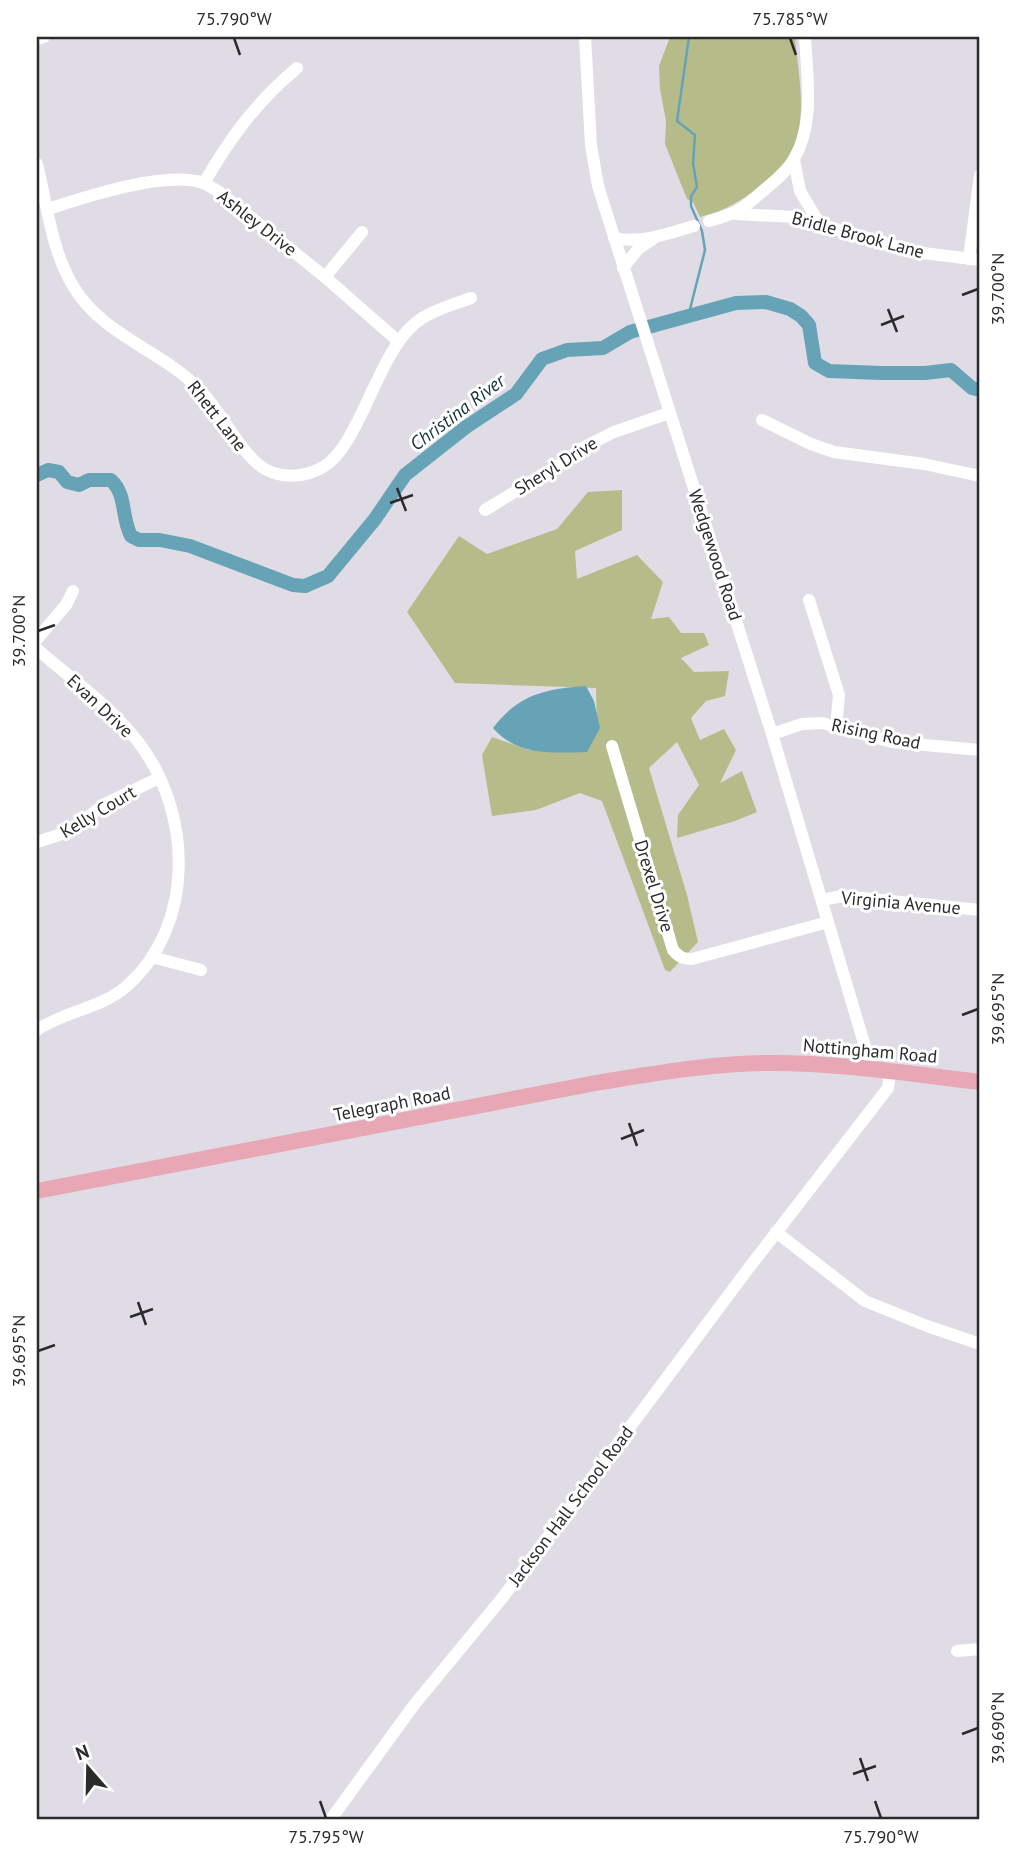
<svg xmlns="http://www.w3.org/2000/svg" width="1017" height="1856" viewBox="0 0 1017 1856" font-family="'PT Sans',sans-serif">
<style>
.green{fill:#b5bc8a}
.water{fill:#66a3b6}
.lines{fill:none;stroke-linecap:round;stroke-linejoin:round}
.stream{stroke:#66a3b6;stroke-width:2.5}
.river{stroke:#66a3b6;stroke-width:14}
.minor{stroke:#fff;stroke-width:12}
.major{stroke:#e7a7b4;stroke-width:16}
.ticks{fill:none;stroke:#2b2a2d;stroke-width:2.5}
.labels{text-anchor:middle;stroke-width:6;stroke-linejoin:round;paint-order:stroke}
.street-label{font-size:18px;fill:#2b2a2d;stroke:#fff}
.water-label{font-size:19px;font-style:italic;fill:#13313a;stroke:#fff}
.neatline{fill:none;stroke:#2b2a2d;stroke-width:2.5}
.ticks-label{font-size:18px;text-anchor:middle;fill:#2b2a2d}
</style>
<rect width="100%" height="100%" fill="#e0dce6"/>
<g class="green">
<path d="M670,37H795C798,75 810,124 788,159C782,168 770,178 761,185C742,201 724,211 700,217L693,202L687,199L665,144L666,121L660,89L659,66Z"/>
<polygon points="622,490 622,530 575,551 577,579 637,555 663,582 651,619 669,617 681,633 704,633 709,645 681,658 694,672 729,671 725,696 706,701 691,718 700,740 724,729 736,750 720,783 742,771 757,812 735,821 677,838 678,815 699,785 677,742 649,768 687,895 698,942 670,972 665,970 602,801 580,793 536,810 492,816 482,755 492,737 529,750 597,733 596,688 455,683 407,612 459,536 487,554 557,529 588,492"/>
</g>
<path class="water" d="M586,686L594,701L600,728L587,752C553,753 517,756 493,728C519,694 545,689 586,686Z"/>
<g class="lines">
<polyline class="stream" points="688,317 705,250 702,231 691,206 691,196 697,187 693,163 695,135 677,121 689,37"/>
<path class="river" d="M37,475L48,470L59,472L67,482L79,485L89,480H111C127,495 121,517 131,536L139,540H160L190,546L293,585L305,586L328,576L375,519L405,475L466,427L516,394L542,359L567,350L603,348L630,332L736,303L766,302L790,309L801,316L809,325L815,363L829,371L881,373H925L951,370L972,388L980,390"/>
<g class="minor">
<polyline points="585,37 591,145 598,186 772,734 872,1070"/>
<polyline points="37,39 44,37"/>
<polyline points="794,160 800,191 819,223"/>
<path d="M37,164C47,204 51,249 73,286C102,335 161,350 199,389C222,411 242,458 267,470C284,479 306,477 323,467C358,448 377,357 413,325C429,311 452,305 471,298"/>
<path d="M204,183C230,138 257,101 297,68"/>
<path d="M48,209C85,197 166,170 203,183C209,185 216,190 222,194L325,277L398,341"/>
<polyline points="736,214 795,217 915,252 980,260"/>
<path d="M709,221C736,214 743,209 764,190C775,181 787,171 794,159C815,123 807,76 805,37"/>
<path d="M614,238C641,244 669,233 694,226"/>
<polyline points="969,259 980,175"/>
<polyline points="623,268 638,249 653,239"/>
<polyline points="325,277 362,232"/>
<polyline points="762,420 811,444 834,452 924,464 980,476"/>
<polyline points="485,510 556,467 584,447 614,432 669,413"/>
<polyline points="809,600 839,695 836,727"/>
<polyline points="37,639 66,605 73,591"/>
<path d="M37,649C71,679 111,706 139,743C192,813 196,924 127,986C100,1009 65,1011 37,1030"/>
<polyline points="772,734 802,724 822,723 892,742 980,750"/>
<path d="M612,746L673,950C679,957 683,959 692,959L828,922"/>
<polyline points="37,842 68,832 105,804 159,778"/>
<polyline points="822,900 842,896 980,910"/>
<polyline points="152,957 201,970"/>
<polyline points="776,1232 865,1301 927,1326 980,1344"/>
<polyline points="957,1651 980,1649"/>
<polyline points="331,1819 414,1705 503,1597 748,1269 888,1088 890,1072"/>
</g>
<path class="major" d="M37,1191L601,1082C658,1073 715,1063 772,1063C841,1063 911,1074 980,1082"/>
</g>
<path class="ticks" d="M234,38L240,55M790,38L796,55M962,295L978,289M888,309L897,332M881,325L904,316M397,488L406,511M390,503L413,495M38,631L55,625M962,1015L978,1009M629,1123L637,1146M621,1139L644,1130M138,1302L146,1325M130,1317L153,1309M38,1351L55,1345M962,1734L978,1728M860,1758L868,1781M853,1774L876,1766M320,1801L326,1818M875,1801L881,1818"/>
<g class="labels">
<g class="street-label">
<text transform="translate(257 223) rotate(38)" y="6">Ashley Drive</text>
<text transform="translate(858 235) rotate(15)" y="6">Bridle Brook Lane</text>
<text transform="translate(217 416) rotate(52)" y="6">Rhett Lane</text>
<text transform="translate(556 466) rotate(-32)" y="6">Sheryl Drive</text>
<text transform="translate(715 555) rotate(72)" y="6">Wedgewood Road</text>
<text transform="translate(100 706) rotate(43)" y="6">Evan Drive</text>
<text transform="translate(876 734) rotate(12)" y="6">Rising Road</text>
<text transform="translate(98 812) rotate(-31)" y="6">Kelly Court</text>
<text transform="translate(654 886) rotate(73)" y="6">Drexel Drive</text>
<text transform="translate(901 903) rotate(5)" y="6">Virginia Avenue</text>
<text transform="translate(870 1051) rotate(5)" y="6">Nottingham Road</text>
<text transform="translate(392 1104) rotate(-11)" y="6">Telegraph Road</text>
<text transform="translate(571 1506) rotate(-53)" y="6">Jackson Hall School Road</text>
</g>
<g class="water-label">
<text transform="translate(457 412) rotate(-37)" y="7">Christina River</text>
</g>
</g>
<rect width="1017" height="1856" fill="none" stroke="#ffffff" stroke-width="77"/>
<g transform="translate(88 1768) rotate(340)" stroke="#ffffff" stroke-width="5" paint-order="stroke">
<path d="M0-5L12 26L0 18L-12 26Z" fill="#2b2a2d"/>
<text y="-10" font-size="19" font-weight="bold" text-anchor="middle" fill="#2b2a2d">N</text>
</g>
<rect x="38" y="38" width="940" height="1780" class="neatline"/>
<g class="ticks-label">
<text x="234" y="25">75.790°W</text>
<text x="790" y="25">75.785°W</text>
<text transform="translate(998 289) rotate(-90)" y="6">39.700°N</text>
<text transform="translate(19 631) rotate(-90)" y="6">39.700°N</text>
<text transform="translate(998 1009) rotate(-90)" y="6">39.695°N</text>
<text transform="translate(19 1351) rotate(-90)" y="6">39.695°N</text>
<text transform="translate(998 1728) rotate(-90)" y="6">39.690°N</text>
<text x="326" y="1843">75.795°W</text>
<text x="881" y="1843">75.790°W</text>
</g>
</svg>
